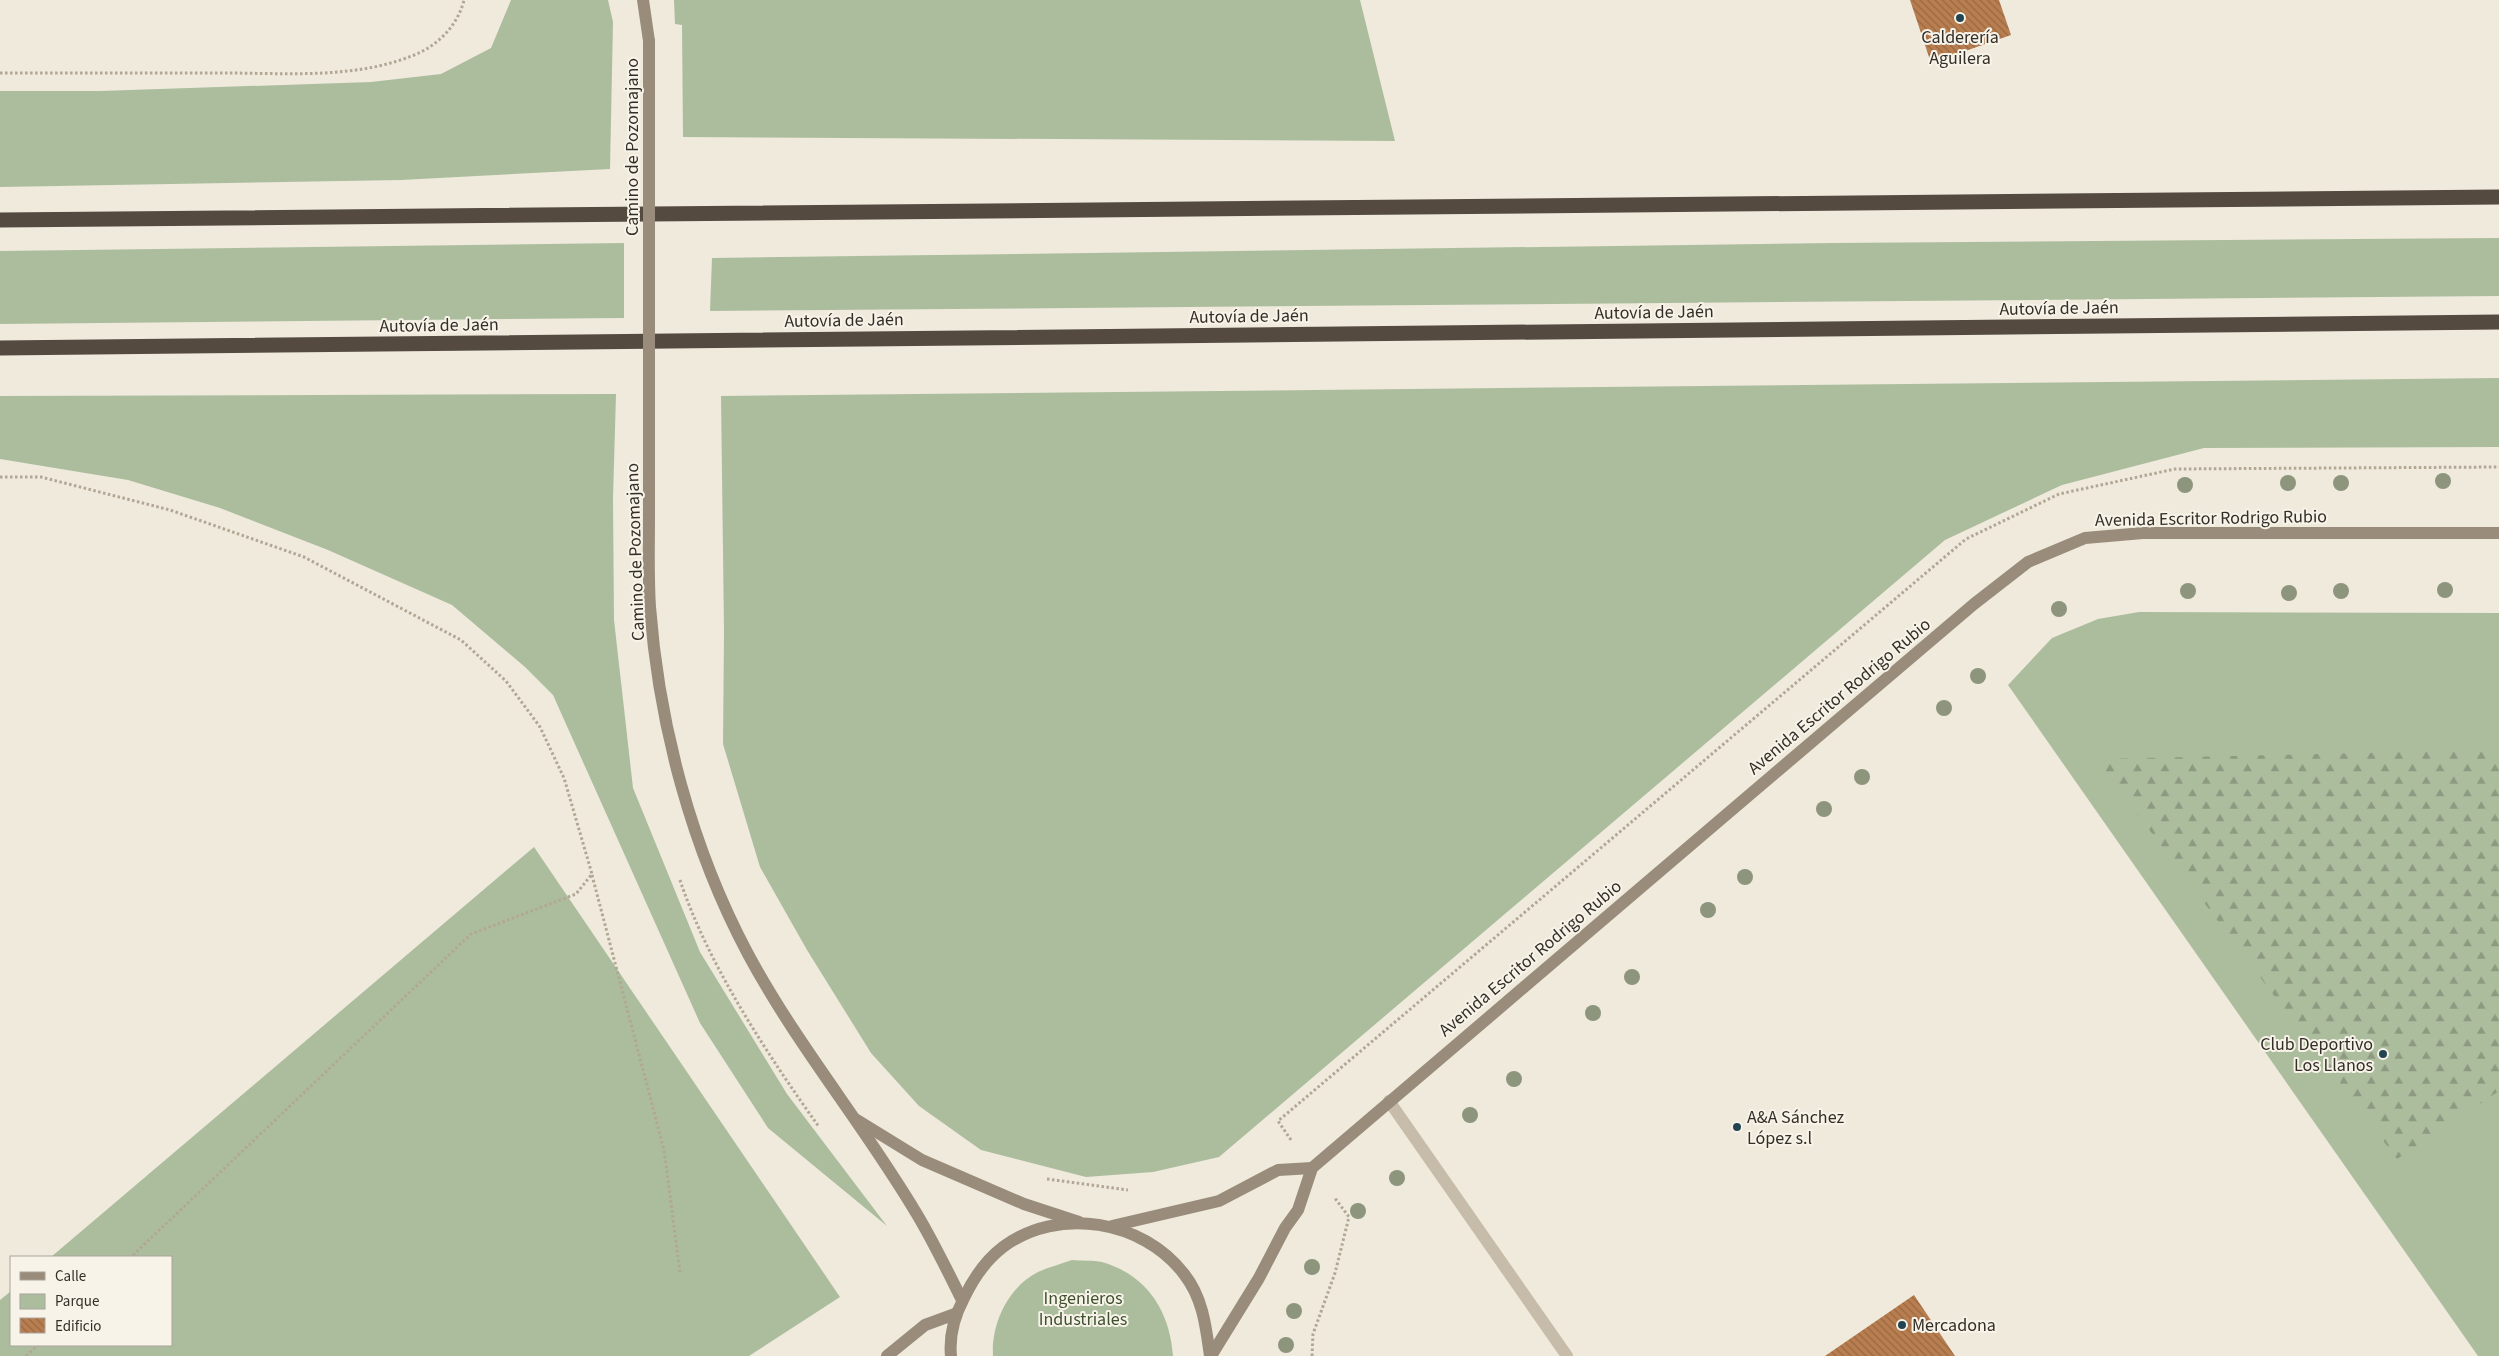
<svg xmlns="http://www.w3.org/2000/svg" width="2499" height="1356" viewBox="0 0 2499 1356" font-family="'Source Sans 3',sans-serif">
<style>
.green{fill:#acbd9e}
.forest{fill:url(#forest-firs)}
.building{fill:url(#building-back-hatch)}
.lines{fill:none;stroke-linecap:round;stroke-linejoin:round}
.path{stroke:#b2a694;stroke-width:3;stroke-dasharray:2.5 2.5;stroke-linecap:butt}
.lane{stroke:#c6bca9;stroke-width:12}
.secondary{stroke:#998c7b;stroke-width:12}
.highway{stroke:#544a40;stroke-width:15}
.secondary-bridge{stroke:#998c7b;stroke-width:12}
.tree{fill:#8d957d}
.poi-dot{fill:#224551;stroke:#f7f3e8;stroke-width:2}
.labels{text-anchor:middle;stroke-width:4;stroke-linejoin:round;paint-order:stroke}
.poi-label{font-size:18px;fill:#342e28;stroke:#f7f3e8;text-anchor:start}
.street-label{font-size:18px;fill:#342e28;stroke:#f7f3e8}
.park-label{font-size:18px;fill:#3d502f;stroke:#f7f3e8}
</style>
<defs>
<pattern id="forest-firs" width="22" height="20" patternUnits="userSpaceOnUse" patternTransform="scale(1.25)"><rect width="22" height="20" fill="#acbd9e"/><path d="M5 1l3.5 6h-7zM16 11l3.5 6h-7z" fill="#8d9a81"/></pattern>
<pattern id="building-back-hatch" width="6" height="6" patternUnits="userSpaceOnUse" patternTransform="scale(1.25)"><rect width="6" height="6" fill="#b97e50"/><path d="M-1 5l2 2M0 0l6 6M5-1l2 2" fill="none" stroke="#976842"/></pattern>
</defs>
<rect width="100%" height="100%" fill="#efeadc"/>
<g class="green">
<polygon points="511,0 608,0 613,22 610,169 401,180 0,187 0,91 100,91 371,82 441,74 491,48"/>
<polygon points="674,0 1360,0 1395,141 683,137 682,25 675,24"/>
<polygon points="2499,238 2499,296 710,311 712,258 1832,243"/>
<polygon points="624,243 624,318 0,324 0,251"/>
<polygon points="2499,378 2499,447 2204,448 2062,485 1945,540 1219,1157 1153,1172 1086,1177 981,1150 919,1106 871,1053 807,950 760,867 723,744 724,631 721,396"/>
<polygon points="616,394 613,498 614,620 633,788 700,952 787,1094 887,1226 768,1128 700,1023 553,695 525,667 452,605 328,550 220,508 128,480 0,459 0,396"/>
<polygon points="2139,612 2499,613 2499,1356 2478,1356 2008,685 2052,638 2098,619"/>
<polygon points="534,847 840,1297 749,1356 0,1356 0,1300 11,1291 11,1345 171,1345 171,1257 51,1257"/>
<path d="M1072,1260C1081,1261 1093,1260 1102,1262C1147,1275 1170,1311 1173,1356H993C991,1324 1008,1287 1038,1272C1049,1267 1061,1264 1072,1260Z"/>
</g>
<polygon class="forest" points="2499,750 2499,1091 2397,1159 2096,759"/>
<g class="building">
<polygon points="1910,0 1999,0 2011,35 1931,63"/>
<polygon points="1914,1295 1955,1356 1825,1356"/>
</g>
<g class="lines">
<g class="path">
<path d="M0,73C75,73 149,73 224,73C285,73 351,79 409,57C435,48 457,28 464,0"/>
<polyline points="0,477 41,477 170,510 304,557 461,640 506,681 540,727 564,778 592,874 576,894 471,934 131,1257"/>
<polyline points="592,875 664,1150 680,1272"/>
<path d="M680,880C708,965 768,1055 819,1127"/>
<polyline points="1291,1140 1278,1121 1966,539 2059,494 2175,469 2499,467"/>
<polyline points="1047,1179 1128,1190"/>
<polyline points="26,1356 38,1345"/>
<polyline points="1312,1356 1313,1334 1335,1273 1349,1217 1334,1197"/>
</g>
<polyline class="lane" points="1389,1101 1567,1356"/>
<g class="secondary">
<polyline points="643,0 649,41"/>
<path d="M649,516C649,546 648,577 650,607C659,726 692,849 748,954C798,1047 865,1126 918,1216C934,1243 948,1272 962,1300"/>
<polyline points="857,1120 922,1160 1024,1204 1079,1222"/>
<polyline points="1112,1226 1219,1201 1278,1170 1312,1168"/>
<polyline points="887,1356 925,1325 955,1314"/>
<path d="M951,1356C949,1336 955,1315 964,1298C973,1279 986,1260 1003,1247C1058,1206 1143,1220 1184,1274C1203,1298 1206,1327 1210,1356"/>
<polyline points="1211,1356 1259,1278 1285,1228 1298,1210 1312,1168 1747,797 1974,604 2028,562 2085,538 2143,533 2499,533"/>
</g>
<g class="highway">
<polyline points="0,220 2499,197"/>
<polyline points="0,348 2499,322"/>
</g>
<polyline class="secondary-bridge" points="649,516 649,41"/>
</g>
<g class="tree">
<circle cx="2443" cy="481" r="8"/>
<circle cx="2288" cy="483" r="8"/>
<circle cx="2341" cy="483" r="8"/>
<circle cx="2185" cy="485" r="8"/>
<circle cx="2445" cy="590" r="8"/>
<circle cx="2188" cy="591" r="8"/>
<circle cx="2341" cy="591" r="8"/>
<circle cx="2289" cy="593" r="8"/>
<circle cx="2059" cy="609" r="8"/>
<circle cx="1978" cy="676" r="8"/>
<circle cx="1944" cy="708" r="8"/>
<circle cx="1862" cy="777" r="8"/>
<circle cx="1824" cy="809" r="8"/>
<circle cx="1745" cy="877" r="8"/>
<circle cx="1708" cy="910" r="8"/>
<circle cx="1632" cy="977" r="8"/>
<circle cx="1593" cy="1013" r="8"/>
<circle cx="1514" cy="1079" r="8"/>
<circle cx="1470" cy="1115" r="8"/>
<circle cx="1397" cy="1178" r="8"/>
<circle cx="1358" cy="1211" r="8"/>
<circle cx="1312" cy="1267" r="8"/>
<circle cx="1294" cy="1311" r="8"/>
<circle cx="1286" cy="1345" r="8"/>
</g>
<g class="poi-dot">
<circle cx="1960" cy="18" r="5"/>
<circle cx="2383" cy="1054" r="5"/>
<circle cx="1737" cy="1127" r="5"/>
<circle cx="1902" cy="1325" r="5"/>
</g>
<g class="labels">
<g class="poi-label">
<text x="1960" y="43" text-anchor="middle">Calderería<tspan x="1960" dy="21">Aguilera</tspan></text>
<text x="2373" y="1050" text-anchor="end">Club Deportivo<tspan x="2373" dy="21">Los Llanos</tspan></text>
<text x="1747" y="1123">A&amp;A Sánchez<tspan x="1747" dy="21">López s.l</tspan></text>
<text x="1912" y="1331">Mercadona</text>
</g>
<g class="street-label">
<text transform="translate(632 147) rotate(-90)" y="6">Camino de Pozomajano</text>
<text transform="translate(2059 308) rotate(-1)" y="6">Autovía de Jaén</text>
<text transform="translate(1654 312) rotate(-1)" y="6">Autovía de Jaén</text>
<text transform="translate(1249 316) rotate(-1)" y="6">Autovía de Jaén</text>
<text transform="translate(844 320) rotate(-1)" y="6">Autovía de Jaén</text>
<text transform="translate(439 325) rotate(-1)" y="6">Autovía de Jaén</text>
<text transform="translate(2211 518) rotate(-1)" y="6">Avenida Escritor Rodrigo Rubio</text>
<text transform="translate(635 552) rotate(-92)" y="6">Camino de Pozomajano</text>
<text transform="translate(1839 696) rotate(-40)" y="6">Avenida Escritor Rodrigo Rubio</text>
<text transform="translate(1530 958) rotate(-40)" y="6">Avenida Escritor Rodrigo Rubio</text>
</g>
<g class="park-label">
<text x="1083" y="1304">Ingenieros<tspan x="1083" dy="21">Industriales</tspan></text>
</g>
</g>
<rect x="10" y="1256" width="162" height="90" fill="#f7f3e8" stroke="#a9a49b"/>
<rect x="20" y="1272" width="25" height="8" fill="#998c7b" stroke="#a9a49b"/>
<text x="55" y="1281" font-size="15" fill="#342e28">Calle</text>
<rect x="20" y="1294" width="25" height="15" fill="#acbd9e" stroke="#a9a49b"/>
<text x="55" y="1306" font-size="15" fill="#342e28">Parque</text>
<rect x="20" y="1318" width="25" height="15" fill="url(#building-back-hatch)" stroke="#a9a49b"/>
<text x="55" y="1331" font-size="15" fill="#342e28">Edificio</text>
</svg>
